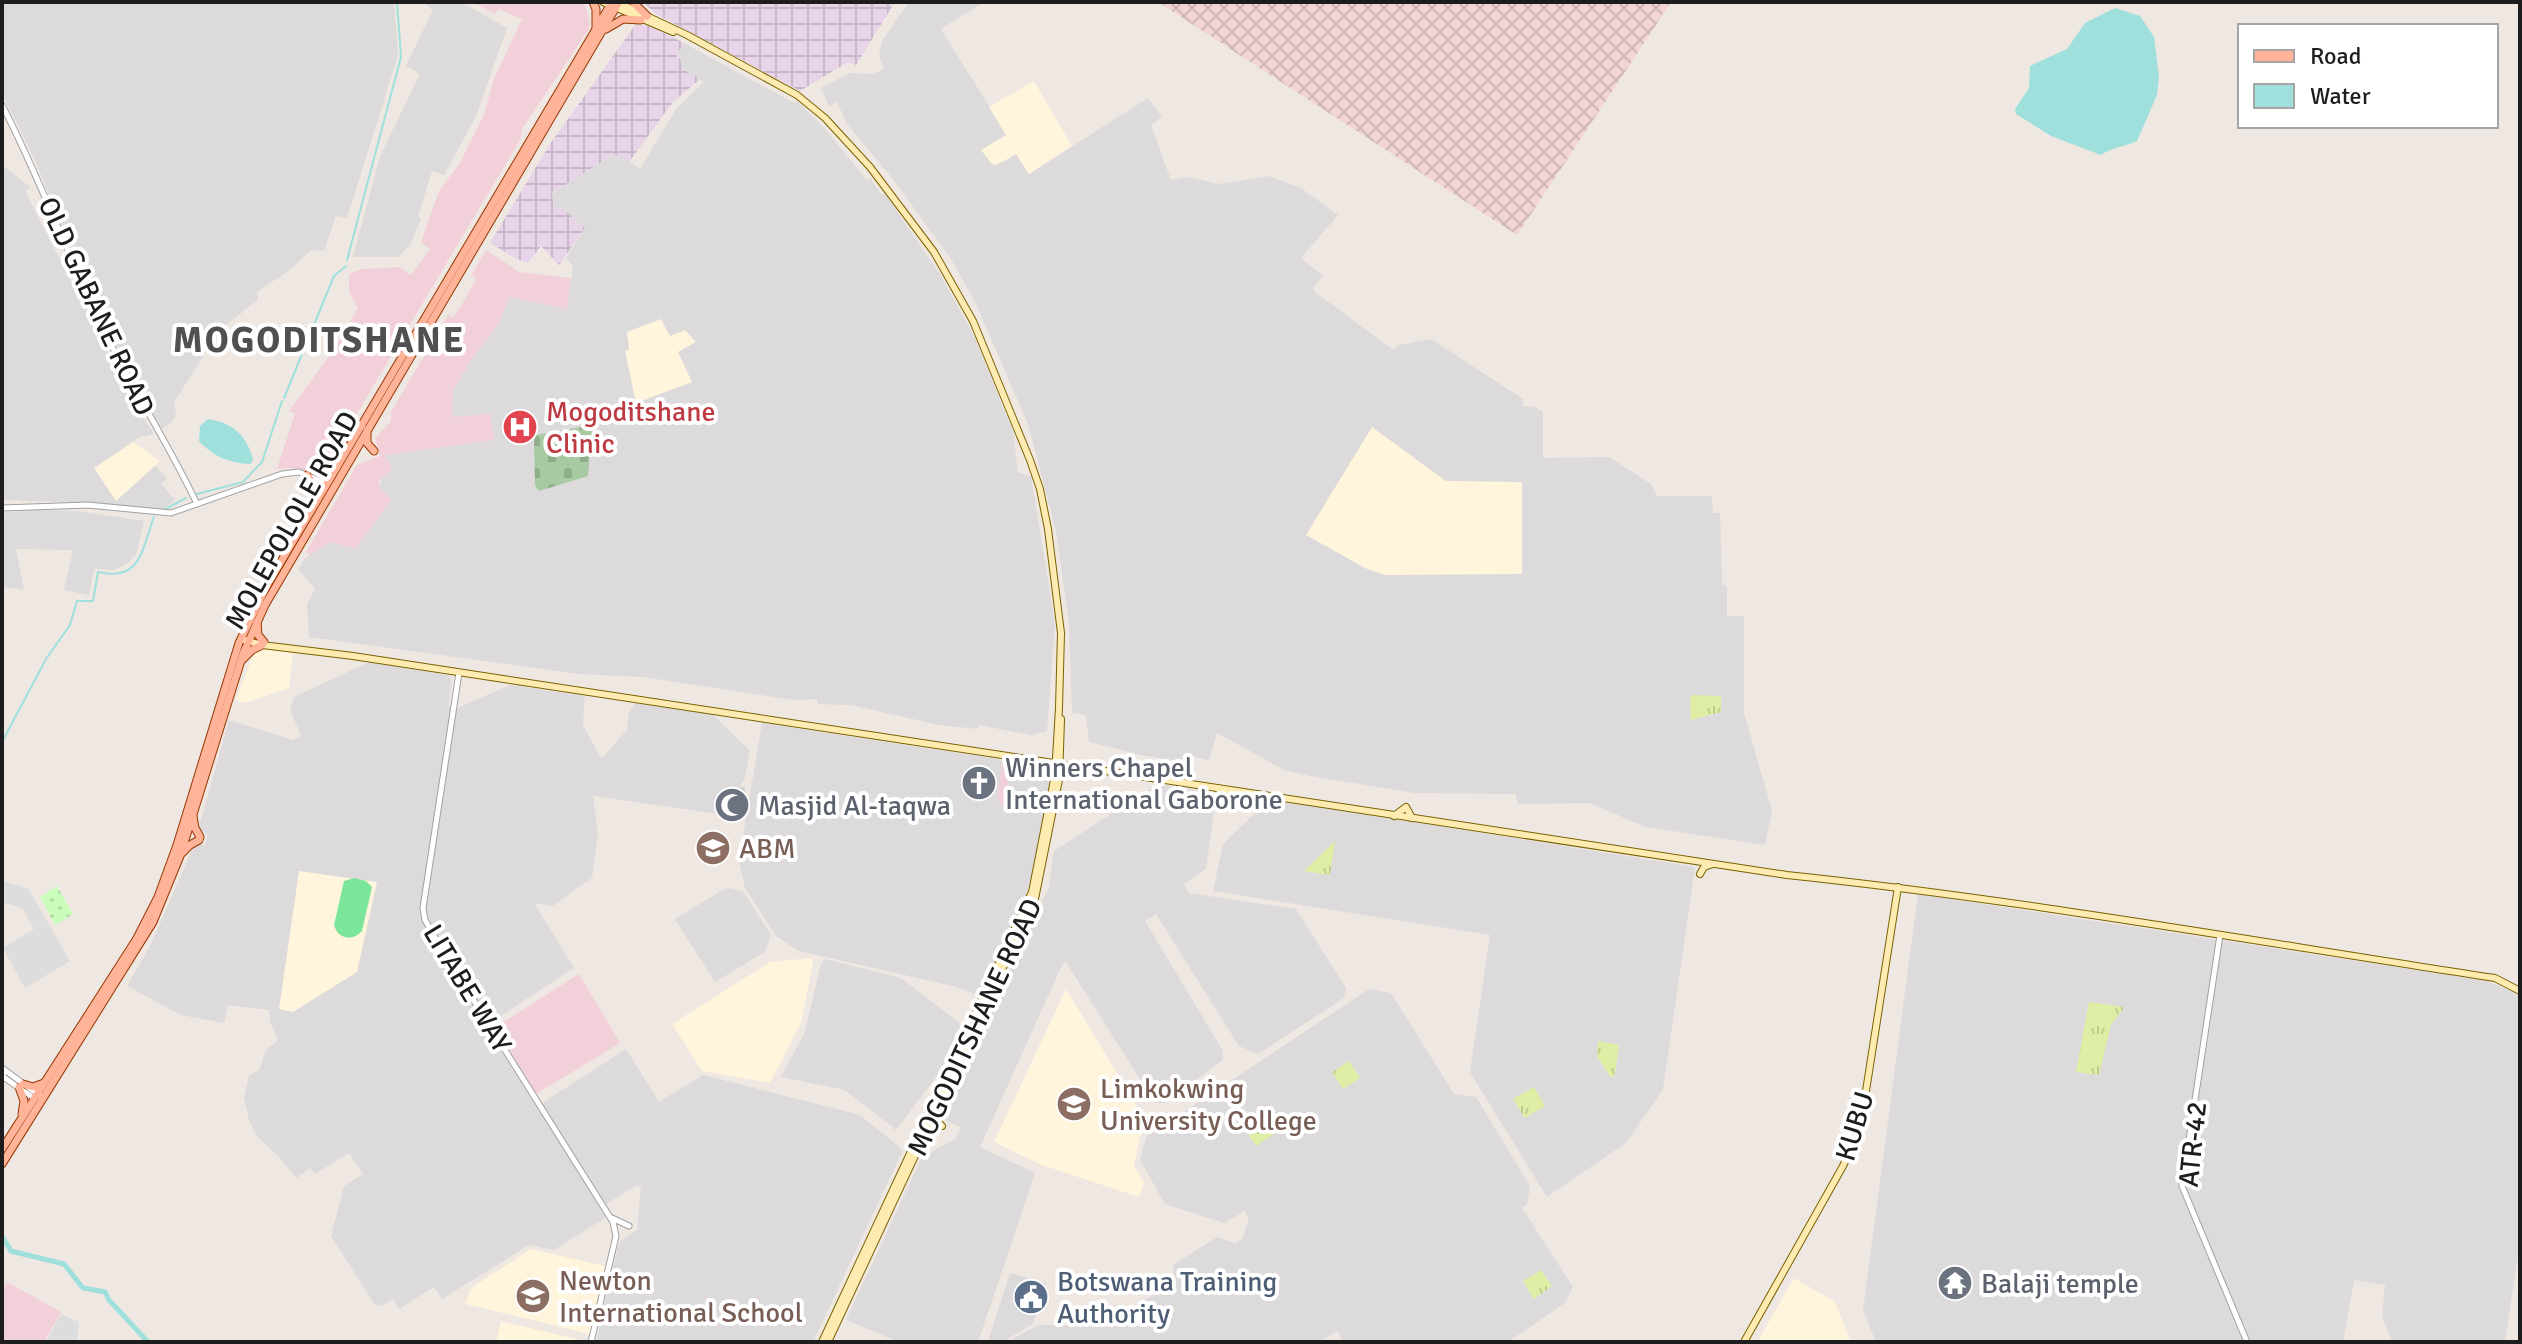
<svg xmlns="http://www.w3.org/2000/svg" width="2522" height="1344" viewBox="0 0 2522 1344" font-family="Signika,sans-serif">
<style>
.residential{fill:#dcdadb}
.commercial{fill:#f2d0d9}
.industrial{fill:url(#industrial-grid)}
.education{fill:#fff4dc}
.religious{fill:#cbcbcb}
.military{fill:url(#military-cross-hatch)}
.grass{fill:url(#grass-tufts)}
.cemetery{fill:url(#cemetery-stones)}
.park{fill:url(#park-dots)}
.pitch{fill:#7ae59b}
.parking{fill:#ddd}
.water{fill:#9fe0dc}
.lines{fill:none;stroke-linecap:round;stroke-linejoin:round}
.stream{stroke:#9fe0dc;stroke-width:2}
.river{stroke:#9fe0dc;stroke-width:5}
.tertiary-casing{stroke:#a1a1a1;stroke-width:7}
.secondary-casing{stroke:#796200;stroke-width:8}
.primary-casing{stroke:#973700;stroke-width:9}
.tertiary{stroke:#fff;stroke-width:5}
.secondary{stroke:#feebb2;stroke-width:6}
.primary{stroke:#ffb398;stroke-width:7}
.labels{text-anchor:middle;stroke-width:8;stroke-linejoin:round;paint-order:stroke}
.street-label{font-size:28px;fill:#1d1d1d;stroke:#fff}
.health-label{font-size:28px;fill:#be3a42;stroke:#fff;text-anchor:start}
.worship-label{font-size:28px;fill:#5b616d;stroke:#fff;text-anchor:start}
.education-label{font-size:28px;fill:#785e54;stroke:#fff;text-anchor:start}
.service-label{font-size:28px;fill:#4e5e75;stroke:#fff;text-anchor:start}
.district-label{font-size:36px;font-weight:bold;letter-spacing:2px;fill:#505050;stroke:#fff}
</style>
<defs>
<pattern id="industrial-grid" width="8" height="8" patternUnits="userSpaceOnUse" patternTransform="scale(2)"><rect width="8" height="8" fill="#e7d4e9"/><path d="M0 4h8M4 0v8" fill="none" stroke="#c6b6c7"/></pattern>
<pattern id="military-cross-hatch" width="8" height="8" patternUnits="userSpaceOnUse" patternTransform="scale(2)"><rect width="8" height="8" fill="#f2d4d5"/><path d="M0 0l8 8M0 8l8-8" fill="none" stroke="#cfb6b6"/></pattern>
<pattern id="grass-tufts" width="24" height="20" patternUnits="userSpaceOnUse" patternTransform="scale(2)"><rect width="24" height="20" fill="#deeea4"/><path d="M3 7l-1-3M5 7V3M7 7l1-3M15 17l-1-3M17 17v-4M19 17l1-3" fill="none" stroke="#becc8d"/></pattern>
<pattern id="cemetery-stones" width="16" height="16" patternUnits="userSpaceOnUse" patternTransform="scale(2)"><rect width="16" height="16" fill="#a8caa2"/><path d="M2 7V4a2 2 0 0 1 4 0v3zM10 15v-3a2 2 0 0 1 4 0v3z" fill="#90ad8b"/></pattern>
<pattern id="park-dots" width="8" height="8" patternUnits="userSpaceOnUse" patternTransform="scale(2)"><rect width="8" height="8" fill="#cafdbc"/><path d="M2 2h.1M6 6h.1" fill="none" stroke="#add8a1" stroke-width="1.8" stroke-linecap="round"/></pattern>
</defs>
<rect width="100%" height="100%" fill="#efe7e2"/>
<g class="residential">
<polygon points="2,2 394,2 398,56 347,218 336,216 324,251 311,250 291,269 257,292 258,300 221,329 174,402 176,415 172,422 162,429 131,374 76,260 34,158 2,94"/>
<polygon points="423,2 461,2 507,28 476,116 444,175 432,171 418,216 421,219 410,245 398,257 353,257 380,156 420,74 406,66 433,10"/>
<polygon points="909,2 984,2 941,29 1007,135 1001,164 1016,154 1029,174 1148,98 1162,117 1151,125 1171,180 1187,177 1219,184 1269,176 1301,188 1338,215 1301,258 1323,276 1313,288 1315,292 1393,350 1399,345 1431,339 1523,399 1523,406 1535,407 1543,412 1543,458 1609,457 1651,484 1657,496 1712,496 1713,513 1720,513 1722,584 1727,586 1727,616 1744,616 1744,713 1772,811 1765,845 1646,827 1589,803 1518,804 1515,794 1415,793 1310,776 1284,770 1217,733 1209,761 1193,756 1191,763 1145,756 1089,742 1086,715 1072,713 1069,624 1056,531 1028,424 974,300 951,259 892,178 847,124 837,102 829,106 821,88 850,73 873,74 884,69 879,56 882,41"/>
<polygon points="684,43 794,103 797,101 824,128 867,180 870,178 882,195 884,193 940,274 975,338 1013,432 1018,472 1031,476 1055,623 1047,731 1031,735 979,725 978,729 939,725 851,705 818,704 817,699 794,700 643,677 579,674 309,637 307,604 315,589 298,569 305,558 331,542 355,549 391,500 380,487 385,455 451,417 453,390 470,362 499,323 509,297 567,308 573,266 566,258 585,228 554,208 552,193 614,154 620,155 640,169 676,109 704,82 682,69 676,56"/>
<polygon points="2,165 30,187 25,191 135,406 154,434 139,437 95,468 116,501 155,466 167,478 161,484 175,500 162,511 108,504 2,500"/>
<polygon points="35,510 77,511 144,521 136,555 125,565 114,570 94,569 89,595 64,590 73,550 16,549 24,590 2,587 2,513"/>
<polygon points="369,662 448,675 452,682 448,706 457,708 510,685 585,696 583,725 600,757 604,756 627,730 629,713 635,703 712,714 750,751 744,781 720,809 719,814 593,796 598,833 592,878 552,906 534,903 574,968 485,1026 536,1107 626,1049 659,1102 703,1075 860,1115 903,1150 813,1342 596,1342 618,1246 620,1241 637,1230 641,1187 637,1185 600,1208 606,1217 554,1250 529,1245 442,1299 434,1287 399,1309 393,1299 382,1306 375,1305 331,1236 344,1186 363,1174 349,1153 315,1174 310,1168 296,1178 280,1158 256,1135 249,1120 244,1097 249,1076 259,1070 266,1050 278,1040 270,1021 269,1010 228,1005 224,1023 181,1015 127,986 150,946 194,846 198,843 205,846 208,835 201,831 199,827 229,720 293,740 301,736 290,709 294,697"/>
<polygon points="762,723 1056,768 1045,826 1026,895 978,996 957,987 799,951 776,936 745,888 739,860"/>
<polygon points="1157,784 1212,793 1216,797 1206,869 1184,884 1189,893 1296,909 1346,988 1344,998 1258,1054 1239,1046 1156,914 1145,921 1223,1051 1223,1060 1165,1103 1155,1103 1066,962 1062,965 980,1147 1035,1173 978,1342 899,1342 846,1320 922,1157 955,1139 961,1128 942,1118 942,1113 1049,887 1054,851"/>
<polygon points="1270,799 1695,867 1663,1089 1626,1143 1547,1197 1470,1072 1490,935 1213,891 1223,844"/>
<polygon points="726,888 743,891 771,935 765,952 715,982 675,919"/>
<polygon points="1918,894 2487,981 2513,992 2520,997 2520,1243 2505,1342 2392,1342 2382,1316 2385,1285 2354,1280 2343,1342 1876,1342 1863,1310"/>
<polygon points="825,959 901,978 963,1026 942,1069 896,1130 845,1090 781,1077 805,1032 821,963"/>
<polygon points="1369,989 1391,993 1454,1094 1476,1097 1530,1186 1527,1204 1522,1208 1573,1287 1565,1303 1508,1342 1344,1342 1337,1331 1318,1342 1007,1342 1038,1325 1086,1325 1117,1305 1121,1307 1127,1316 1131,1316 1136,1305 1174,1283 1173,1265 1217,1237 1235,1243 1242,1239 1249,1219 1245,1211 1224,1223 1165,1204 1140,1160 1146,1137"/>
<polygon points="1010,1273 1046,1283 1033,1324 1002,1342 988,1341"/>
</g>
<g class="commercial">
<polygon points="472,2 584,2 590,22 589,29 522,129 520,140 322,472 315,474 291,468 277,469 295,414 289,411 332,352 358,308 349,292 349,274 362,269 399,267 411,275 430,249 421,242 439,191 460,163 484,115 494,79 522,19 499,9 495,14"/>
<polygon points="486,250 519,272 571,278 567,309 509,297 499,323 470,362 453,390 452,417 490,414 495,440 385,455 392,470 379,481 380,487 391,500 355,549 331,542 310,555 306,552 357,465 380,456 375,438 391,421 391,412 449,314 453,318 464,301 476,279 472,274"/>
<polygon points="1002,764 1013,766 1012,770 1009,770 1007,786 1010,785 1018,797 1016,799 1038,803 1037,810 1015,809 1002,805 997,797"/>
<polygon points="579,974 620,1043 536,1094 496,1027"/>
<polygon points="7,1282 61,1312 44,1342 2,1342 2,1292"/>
</g>
<g class="industrial">
<polygon points="643,2 895,2 856,65 848,62 800,91 656,14"/>
<polygon points="636,24 652,27 684,43 676,56 680,59 682,69 700,79 673,102 629,162 614,154 552,193 554,208 561,207 585,228 559,265 541,246 528,263 517,259 490,243 550,144"/>
</g>
<g class="education">
<polygon points="1034,81 1072,146 1029,174 1016,154 996,165 992,164 981,150 1006,135 989,107"/>
<polygon points="661,319 670,336 685,330 696,342 678,352 692,382 636,403 625,351 629,350 627,332"/>
<polygon points="1372,427 1446,481 1522,482 1522,574 1384,575 1365,568 1306,535"/>
<polygon points="133,442 160,461 116,501 94,468"/>
<polygon points="264,648 293,653 289,688 245,703 236,700 253,655"/>
<polygon points="299,871 377,882 357,972 293,1012 279,1009"/>
<polygon points="811,958 813,962 801,1023 770,1083 702,1071 672,1024 770,962"/>
<polygon points="1066,989 1148,1124 1140,1137 1134,1166 1144,1182 1139,1197 1039,1164 994,1142"/>
<polygon points="531,1249 605,1266 590,1334 465,1304 471,1288"/>
<polygon points="1794,1278 1835,1302 1851,1342 1757,1342"/>
<polygon points="501,1321 584,1341 585,1342 496,1342"/>
</g>
<polygon class="religious" points="740,787 745,788 740,815 738,817 719,814 719,809"/>
<polygon class="military" points="1158,2 1671,2 1517,235"/>
<g class="grass">
<polygon points="1693,695 1721,696 1721,712 1691,720 1690,697"/>
<polygon points="1335,841 1330,875 1304,871"/>
<polygon points="2089,1002 2124,1007 2111,1025 2099,1075 2076,1072"/>
<polygon points="1598,1041 1619,1045 1615,1074 1611,1078 1597,1056"/>
<polygon points="1349,1061 1360,1078 1343,1089 1332,1072"/>
<polygon points="1534,1087 1545,1106 1525,1118 1513,1099"/>
<polygon points="1262,1116 1274,1134 1256,1146 1244,1128"/>
<polygon points="1541,1270 1552,1286 1534,1299 1523,1281"/>
</g>
<polygon class="cemetery" points="587,426 592,430 588,476 539,491 535,485 534,441 536,435"/>
<polygon class="park" points="57,886 73,914 55,925 40,897"/>
<path class="pitch" d="M354,878L366,881L372,887L362,931C352,942 338,939 334,925L344,881Z"/>
<g class="parking">
<polygon points="2,881 28,888 70,961 25,988 3,948 34,929 22,908 2,902"/>
<polygon points="61,1314 79,1322 77,1342 46,1342"/>
</g>
<g class="water">
<path d="M2115,8L2140,16L2154,37L2159,77L2157,95L2137,141C2124,147 2113,147 2101,155L2051,136L2016,114L2015,109L2029,88L2030,66L2067,49L2085,23Z"/>
<path d="M208,419C233,423 246,435 253,459L251,464C229,463 214,457 199,441L200,426Z"/>
</g>
<g class="lines">
<g class="stream">
<polyline points="347,260 401,57 397,2"/>
<polyline points="284,398 334,276 346,266"/>
<polyline points="197,494 243,482 262,462 282,401"/>
<polyline points="164,510 186,498"/>
<path d="M2,742L46,659L70,625L77,601H93L98,572C142,582 142,548 154,517"/>
</g>
<polyline class="river" points="2,1236 11,1251 64,1264 83,1288 105,1292 109,1300 148,1342"/>
<defs>
<g id="tertiary">
<path d="M2,105C38,174 64,246 97,316C127,381 167,440 197,504"/>
<polyline points="2,508 88,505 171,513 282,474 299,472 327,484"/>
<polyline points="459,673 423,908 425,920 444,953 613,1222 616,1236 591,1342"/>
<polyline points="1218,789 1224,797 1235,792"/>
<polyline points="2220,935 2182,1186 2247,1342"/>
<polyline points="2,1068 40,1096"/>
<polyline points="5,1071 2,1076 35,1099"/>
<polyline points="612,1218 629,1226"/>
</g>
<g id="secondary">
<polyline points="603,2 673,32"/>
<polyline points="617,2 687,35 797,95 825,118 870,167 934,252 973,321 1030,460 1040,489 1048,529 1061,633 1059,708 1055,775 1032,892 822,1342"/>
<path d="M241,639L262,645L353,656L1787,875C2024,900 2259,942 2495,978L2520,991"/>
<polyline points="1394,816 1406,807 1412,818"/>
<polyline points="1700,874 1704,867 1713,864"/>
<polyline points="928,1131 933,1126 942,1126 938,1122 938,1111"/>
<polyline points="828,1342 1035,899 1059,780 1061,719"/>
<polyline points="1744,1342 1843,1166 1856,1137 1863,1110 1898,887"/>
</g>
<g id="primary">
<polyline points="593,2 596,9 596,28"/>
<polyline points="633,2 647,16"/>
<polyline points="606,29 623,19 641,20"/>
<polyline points="367,430 367,443 374,451"/>
<polyline points="307,475 315,487 315,500"/>
<polyline points="257,622 258,635 264,642"/>
<polyline points="242,660 252,650 262,645"/>
<polyline points="193,816 195,828 200,837"/>
<polyline points="182,853 190,845 199,840"/>
<polyline points="23,1084 33,1087 44,1083"/>
<polyline points="19,1087 24,1101 22,1114"/>
<polyline points="2,1149 136,940 158,897 177,845 239,643 266,587 612,2"/>
<polyline points="2,1164 153,922 180,856 243,654 265,605 619,2"/>
</g>
</defs>
<use href="#tertiary" class="tertiary-casing"/>
<use href="#secondary" class="secondary-casing"/>
<use href="#primary" class="primary-casing"/>
<use href="#tertiary" class="tertiary"/>
<use href="#secondary" class="secondary"/>
<use href="#primary" class="primary"/>
</g>
<defs>
<symbol id="hospital-disc" viewBox="-11 -11 22 22"><circle r="9.5" fill="#e0444e" stroke="#fff"/><path d="M-5-5h3v3.5h4V-5h3V5h-3V1.5h-4V5h-3Z" fill="#fff"/></symbol>
<symbol id="church-disc" viewBox="-11 -11 22 22"><circle r="9.5" fill="#6b7280" stroke="#fff"/><path d="M-1.2-6h2.4v3.5h3.3v2.4h-3.3V6h-2.4V-.1h-3.3v-2.4h3.3Z" fill="#fff"/></symbol>
<symbol id="mosque-disc" viewBox="-11 -11 22 22"><circle r="9.5" fill="#6b7280" stroke="#fff"/><path d="M3.5-4.9A6 6 0 1 0 3.5 4.9A5 5 0 1 1 3.5-4.9Z" fill="#fff"/></symbol>
<symbol id="university-disc" viewBox="-11 -11 22 22"><circle r="9.5" fill="#8d6e63" stroke="#fff"/><path d="M0-5L7-2L0 1L-7-2ZM-4 1L0 2.5L4 1V4Q0 6-4 4Z" fill="#fff"/></symbol>
<symbol id="temple-disc" viewBox="-11 -11 22 22"><circle r="9.5" fill="#6b7280" stroke="#fff"/><path d="M0-6L5-2H3V0L6.5 2.5H4V6H1.5V3h-3V6H-4V2.5H-6.5L-3 0V-2H-5Z" fill="#fff"/></symbol>
<symbol id="school-disc" viewBox="-11 -11 22 22"><circle r="9.5" fill="#8d6e63" stroke="#fff"/><path d="M0-5L7-2L0 1L-7-2ZM-4 1L0 2.5L4 1V4Q0 6-4 4Z" fill="#fff"/></symbol>
<symbol id="civic-disc" viewBox="-11 -11 22 22"><circle r="9.5" fill="#5c6f8a" stroke="#fff"/><path d="M-.6-6.5H3V-4.5H.6V-3L4-1V1h2V6H-6V1h2V-1L-.6-3ZM-1.2 2.5V6h2.4V2.5Z" fill="#fff"/></symbol>
</defs>
<g fill-rule="evenodd">
<use href="#hospital-disc" x="500" y="407" width="40" height="40"/>
<use href="#church-disc" x="959" y="763" width="40" height="40"/>
<use href="#mosque-disc" x="712" y="785" width="40" height="40"/>
<use href="#university-disc" x="693" y="828" width="40" height="40"/>
<use href="#university-disc" x="1054" y="1084" width="40" height="40"/>
<use href="#temple-disc" x="1935" y="1263" width="40" height="40"/>
<use href="#school-disc" x="513" y="1276" width="40" height="40"/>
<use href="#civic-disc" x="1011" y="1277" width="40" height="40"/>
</g>
<g class="labels">
<g class="street-label">
<text transform="translate(97 306) rotate(65)" y="10">OLD GABANE ROAD</text>
<text transform="translate(291 520) rotate(-61)" y="10">MOLEPOLOLE ROAD</text>
<text transform="translate(468 988) rotate(59)" y="10">LITABE WAY</text>
<text transform="translate(974 1027) rotate(-65)" y="10">MOGODITSHANE ROAD</text>
<text transform="translate(1854 1126) rotate(-73)" y="10">KUBU</text>
<text transform="translate(2192 1144) rotate(-84)" y="10">ATR-42</text>
</g>
<g class="health-label">
<text x="546" y="421">Mogoditshane<tspan x="546" dy="32">Clinic</tspan></text>
</g>
<g class="worship-label">
<text x="1005" y="777">Winners Chapel<tspan x="1005" dy="32">International Gaborone</tspan></text>
<text x="758" y="815">Masjid Al-taqwa</text>
<text x="1981" y="1293">Balaji temple</text>
</g>
<g class="education-label">
<text x="739" y="858">ABM</text>
<text x="1100" y="1098">Limkokwing<tspan x="1100" dy="32">University College</tspan></text>
<text x="559" y="1290">Newton<tspan x="559" dy="32">International School</tspan></text>
</g>
<g class="service-label">
<text x="1057" y="1291">Botswana Training<tspan x="1057" dy="32">Authority</tspan></text>
</g>
<g class="district-label">
<text x="319" y="352">MOGODITSHANE</text>
</g>
</g>
<rect width="2522" height="1344" fill="none" stroke="#1d1d1d" stroke-width="8"/>
<rect x="2238" y="24" width="260" height="104" fill="#ffffff" stroke="#a5a5a5" stroke-width="2"/>
<rect x="2254" y="50" width="40" height="12" fill="#ffb398" stroke="#a5a5a5" stroke-width="2"/>
<text x="2310" y="64" font-size="24" fill="#1d1d1d">Road</text>
<rect x="2254" y="84" width="40" height="24" fill="#9fe0dc" stroke="#a5a5a5" stroke-width="2"/>
<text x="2310" y="104" font-size="24" fill="#1d1d1d">Water</text>
</svg>
